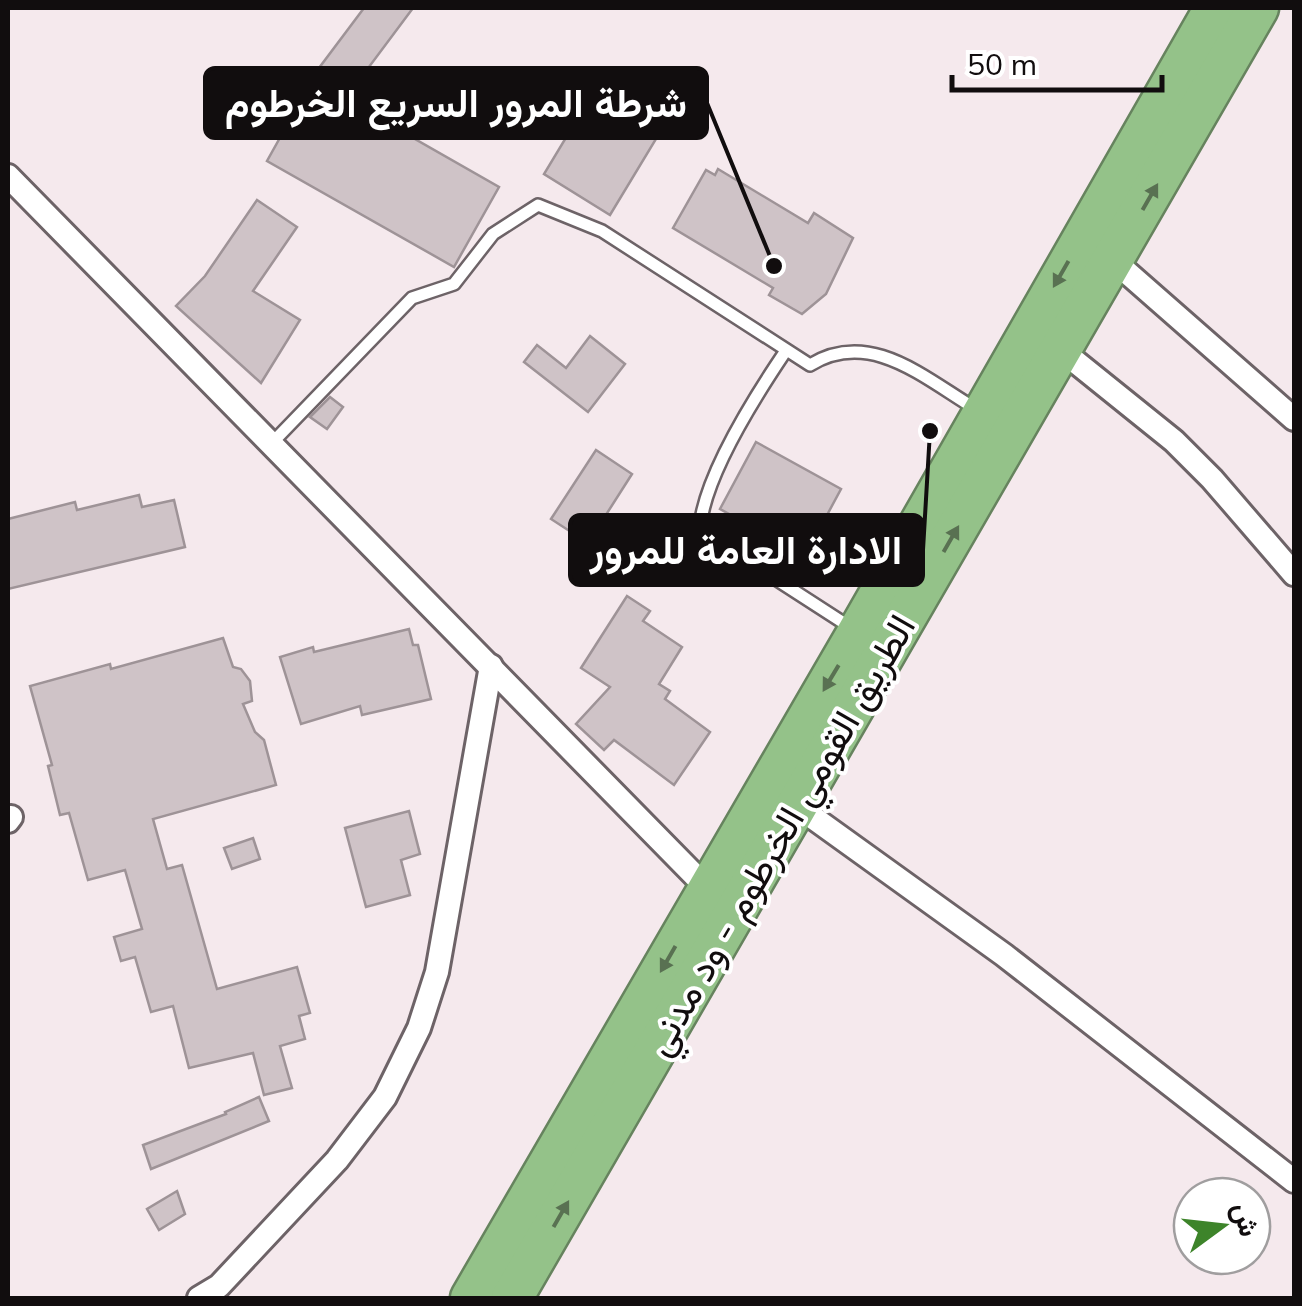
<svg xmlns="http://www.w3.org/2000/svg" width="1302" height="1306" viewBox="0 0 1302 1306" font-family="Mulish,Vazirmatn,sans-serif">
<style>
.building{fill:#cfc3c7;stroke:#9e9397;stroke-width:2.5}
.lines{fill:none;stroke-linecap:round;stroke-linejoin:round}
.lane-casing{stroke:#6d6367;stroke-width:16}
.street-casing{stroke:#6d6367;stroke-width:28}
.highway-casing{stroke:#66835e;stroke-width:45}
.lane{stroke:#fff;stroke-width:11}
.street{stroke:#fff;stroke-width:22}
.highway{stroke:#94c289;stroke-width:40}
.oneway{fill:#597152}
.labels{text-anchor:middle;stroke-width:8;stroke-linejoin:round;paint-order:stroke}
.street-label{font-size:38px;fill:#110d0e;stroke:#fff}
.leader{fill:none;stroke:#110d0e;stroke-width:4}
.callout-dot{fill:#110d0e;stroke:#fff;stroke-width:4}
.callout{fill:#110d0e;stroke:#110d0e;stroke-width:4}
.callout-label{font-size:40px;text-anchor:middle;font-weight:bold;fill:#fff}
</style>
<rect width="100%" height="100%" fill="#f5e9ed"/>
<g class="building">
<polygon points="364,8 413,8 345,99 499,187 454,267 267,161 319,68"/>
<polygon points="602,99 659,134 610,215 544,174 582,111 591,117"/>
<polygon points="718,169 808,223 814,213 853,238 826,294 802,314 769,295 773,288 673,228 706,170 715,175"/>
<polygon points="257,200 297,227 253,291 300,320 261,383 176,306 205,276"/>
<polygon points="590,336 625,364 588,412 524,362 537,345 566,368"/>
<polygon points="330,397 343,407 327,429 310,417"/>
<polygon points="756,442 841,489 805,556 720,509"/>
<polygon points="596,450 632,474 588,543 551,519"/>
<polygon points="139,495 142,507 174,500 185,547 8,589 8,519 75,502 77,510"/>
<polygon points="627,596 650,611 643,621 682,647 659,684 670,691 665,699 710,732 674,785 614,740 604,750 576,724 610,687 581,668"/>
<polygon points="409,629 413,645 418,645 431,699 362,715 360,706 301,724 280,657 313,647 314,652"/>
<polygon points="223,638 233,667 241,669 250,681 252,701 243,704 255,732 264,740 276,785 153,819 167,869 182,865 217,989 297,967 310,1013 299,1016 305,1039 280,1046 292,1088 264,1095 253,1053 189,1068 173,1006 151,1012 135,957 121,961 114,937 142,929 125,870 88,880 69,813 60,815 48,766 52,765 30,686 110,664 111,669"/>
<polygon points="409,811 420,854 401,860 410,895 366,907 345,828"/>
<polygon points="253,838 260,859 232,869 224,848"/>
<polygon points="259,1097 269,1121 151,1169 143,1145 226,1114 225,1112"/>
<polygon points="177,1191 185,1214 159,1230 147,1209"/>
</g>
<g class="lines">
<defs>
<g id="lane">
<path d="M785,352C756,395 705,475 700,527L703,532L853,629"/>
<path d="M272,443L412,298L454,284L493,234L538,205L602,231L810,365C870,328 924,378 976,409"/>
</g>
<g id="street">
<polyline points="8,176 708,889"/>
<polyline points="1114,261 1294,419"/>
<polyline points="1061,350 1174,441 1212,479 1294,574"/>
<polyline points="790,801 1004,955 1294,1181"/>
<polyline points="8,821 11,817"/>
<polyline points="199,1298 219,1286 337,1160 385,1097 419,1028 437,972 491,666"/>
</g>
<g id="highway">
<polyline points="471,1298 858,632 1215,8"/>
<polyline points="512,1298 1258,8"/>
</g>
</defs>
<use href="#lane" class="lane-casing"/>
<use href="#street" class="street-casing"/>
<use href="#highway" class="highway-casing"/>
<use href="#lane" class="lane"/>
<use href="#street" class="street"/>
<use href="#highway" class="highway"/>
</g>
<defs><path id="oneway-solid" d="M-6-.8H1V-3.2L6.5 0L1 3.2V.8H-6Z" transform="scale(2.5)"/></defs>
<g class="oneway">
<use href="#oneway-solid" transform="translate(1150 197) rotate(-60)"/>
<use href="#oneway-solid" transform="translate(1061 274) rotate(120)"/>
<use href="#oneway-solid" transform="translate(951 539) rotate(-60)"/>
<use href="#oneway-solid" transform="translate(831 678) rotate(121)"/>
<use href="#oneway-solid" transform="translate(668 959) rotate(120)"/>
<use href="#oneway-solid" transform="translate(561 1214) rotate(-60)"/>
</g>
<g class="labels">
<g class="street-label">
<text transform="translate(780 835) rotate(-60)" y="13">الطريق القومي الخرطوم - ود مدني</text>
</g>
</g>
<path class="leader" d="M774 266L707 103M930 431L923 550"/>
<g class="callout-dot">
<circle cx="774" cy="266" r="10"/>
<circle cx="930" cy="431" r="10"/>
</g>
<g class="callout">
<rect x="205" y="68" width="502" height="70" rx="10"/>
<rect x="570" y="515" width="353" height="70" rx="10"/>
</g>
<g class="callout-label">
<text x="456" y="117">شرطة المرور السريع الخرطوم</text>
<text x="746" y="564">الادارة العامة للمرور</text>
</g>
<rect width="1302" height="1306" fill="none" stroke="#110d0e" stroke-width="20"/>
<g transform="translate(1222 1226) rotate(75)"><circle r="48" fill="#ffffff" stroke="#a09e9f" stroke-width="2.5"/>
<path d="M0-8L18 38L0 25L-18 38Z" fill="#3d842a"/>
<text y="-15" font-size="28" font-weight="bold" text-anchor="middle" fill="#110d0e">ش</text>
</g>
<path d="M952 75v15h210v-15" fill="none" stroke="#110d0e" stroke-width="5"/>
<text x="967" y="75" font-size="30" fill="#110d0e" stroke="#ffffff" stroke-width="8" paint-order="stroke">50 m</text>
</svg>
